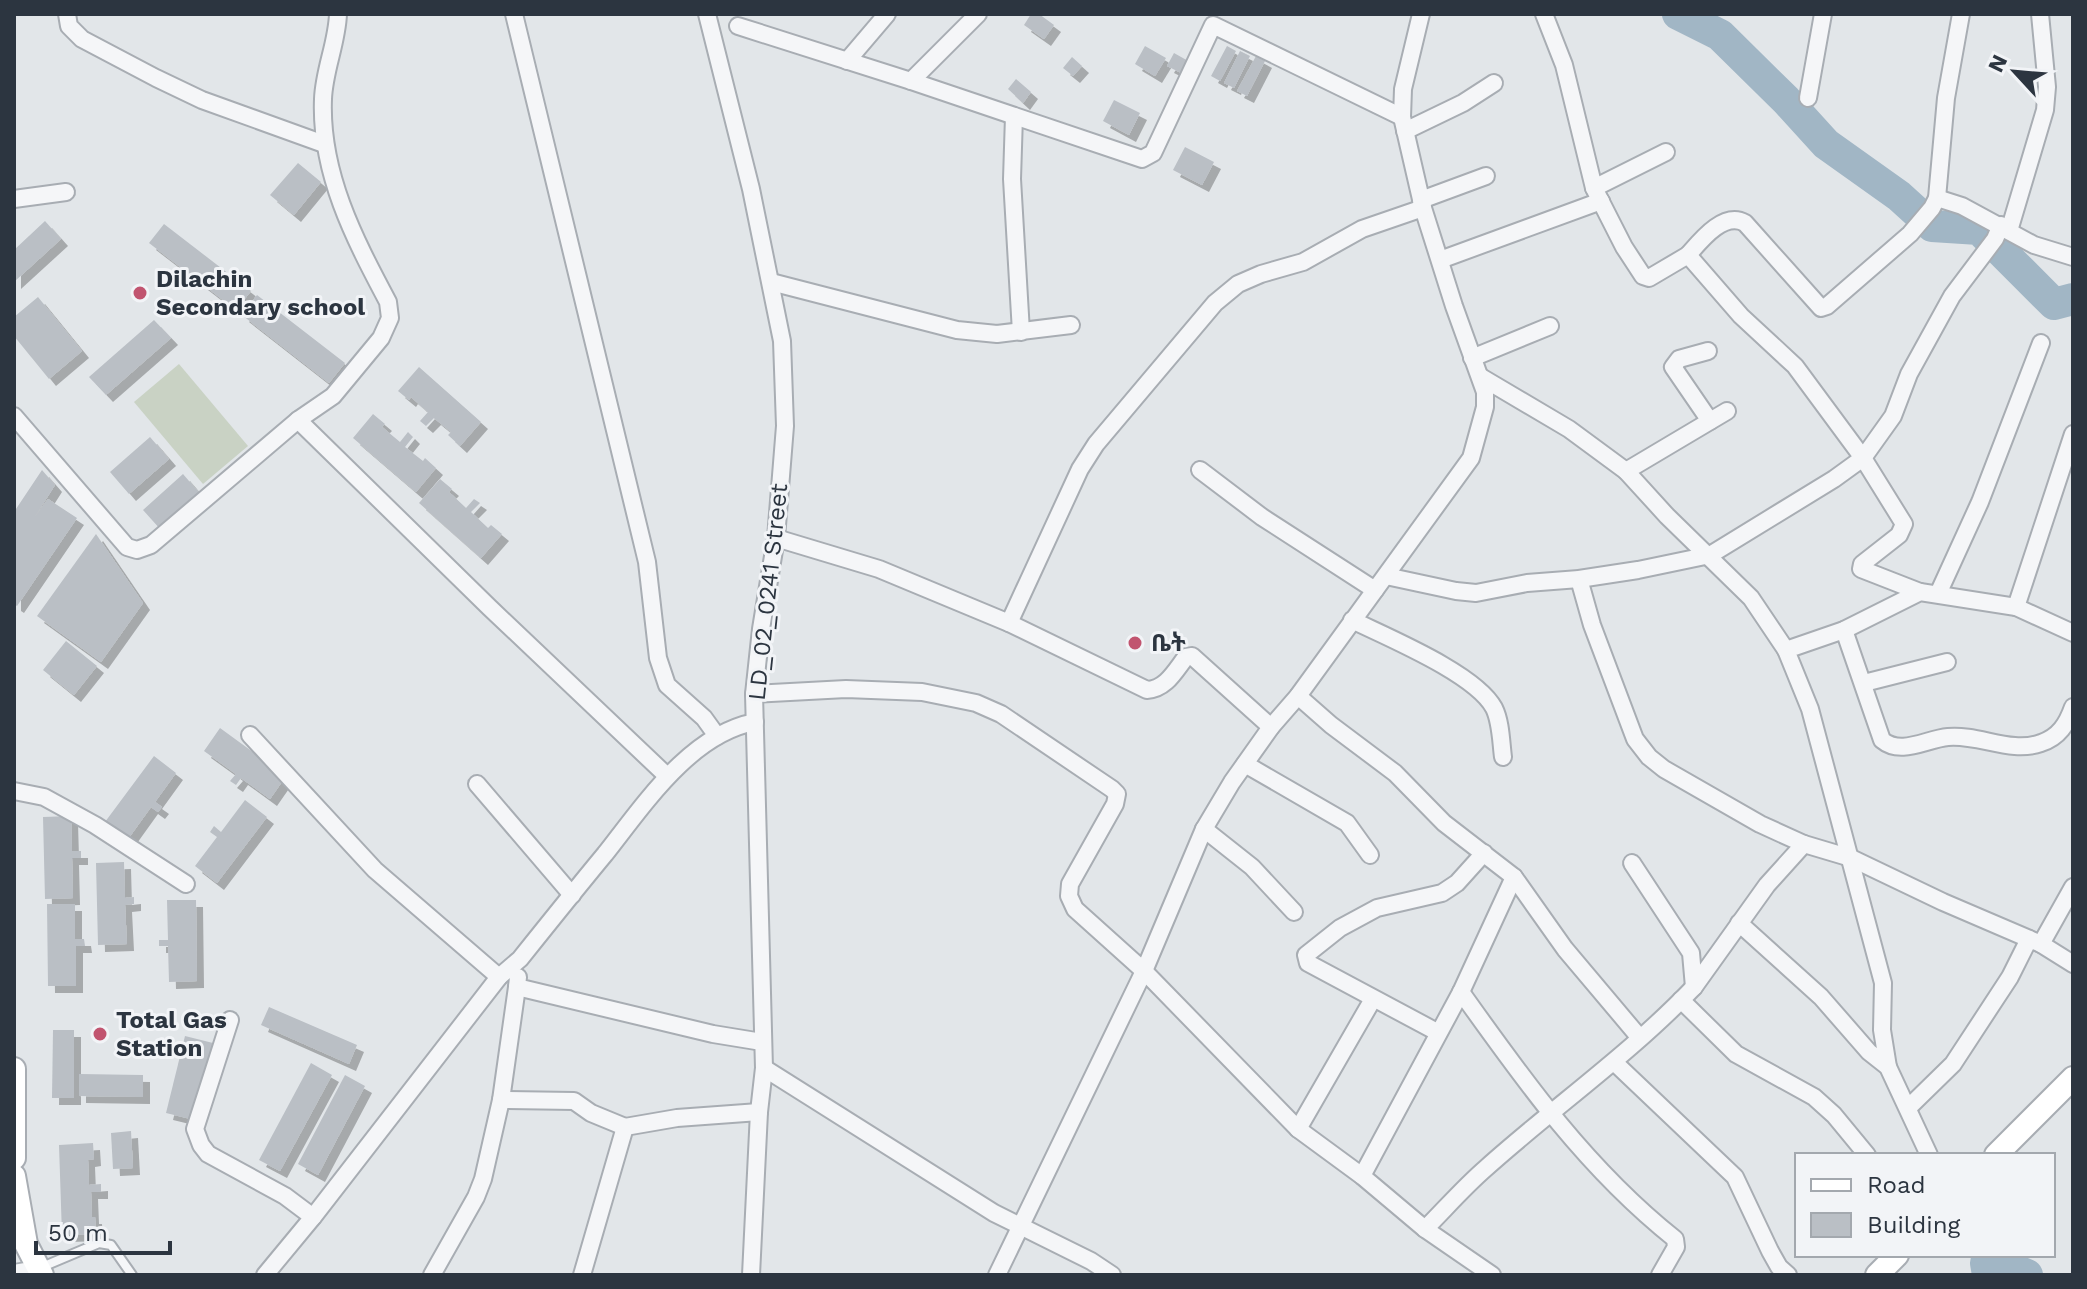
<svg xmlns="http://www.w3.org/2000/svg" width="2087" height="1289" viewBox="0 0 2087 1289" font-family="'Work Sans','Noto Sans Ethiopic',sans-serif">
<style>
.green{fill:#c9d2c4}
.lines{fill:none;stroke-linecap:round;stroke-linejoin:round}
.river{stroke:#a1b6c5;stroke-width:32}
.building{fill:#babfc5;filter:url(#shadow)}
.service-casing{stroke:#a8adb3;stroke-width:12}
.minor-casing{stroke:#a8adb3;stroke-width:20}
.secondary-casing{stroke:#a8adb3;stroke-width:26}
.service{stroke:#f5f6f8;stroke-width:8}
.minor{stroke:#f5f6f8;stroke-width:16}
.secondary{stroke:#fff;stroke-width:22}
.poi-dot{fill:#c1546f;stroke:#f2f4f7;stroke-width:3}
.labels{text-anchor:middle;stroke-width:6;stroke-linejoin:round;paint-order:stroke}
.poi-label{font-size:24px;font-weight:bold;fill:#2c3540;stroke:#f2f4f7;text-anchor:start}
.street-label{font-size:24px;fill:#2c3540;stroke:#f2f4f7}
</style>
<defs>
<filter id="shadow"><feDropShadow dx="7" dy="7" stdDeviation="0" flood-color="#0004"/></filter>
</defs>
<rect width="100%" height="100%" fill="#e2e6e9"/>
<polygon class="green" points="179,364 248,446 203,484 134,402"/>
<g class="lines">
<g class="river">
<polyline points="1678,14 1720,35 1786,100 1826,144 1899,196 1932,226 1979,229 2054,304 2073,299"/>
<polyline points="1988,1275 1986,1263 2001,1264 2027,1275"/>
</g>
</g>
<g class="building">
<polygon points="1031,14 1039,14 1054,25 1044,39 1024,25"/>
<polygon points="1145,46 1166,58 1155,76 1135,64"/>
<polygon points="1227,46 1236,51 1220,81 1211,76"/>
<polygon points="1240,51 1250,56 1234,88 1224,83"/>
<polygon points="1174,53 1190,62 1183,74 1167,66"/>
<polygon points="1256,56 1265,61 1247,96 1237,91"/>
<polygon points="1072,57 1082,66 1073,76 1063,68"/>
<polygon points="1016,79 1031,92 1023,103 1008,89"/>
<polygon points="1114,100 1140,113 1129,135 1103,121"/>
<polygon points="1185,147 1214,162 1202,185 1173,170"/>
<polygon points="298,163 321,182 294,215 270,195"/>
<polygon points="45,221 61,239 14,282 14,250"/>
<polygon points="164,224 251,291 236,310 149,243"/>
<polygon points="257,295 345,363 329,383 242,315"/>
<polygon points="38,297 82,351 49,379 14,336 14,317"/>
<polygon points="154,320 171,338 106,395 89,377"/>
<polygon points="419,367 481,422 460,446 448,435 451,432 434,418 426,426 420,421 428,412 411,397 409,400 398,391"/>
<polygon points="373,414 385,424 382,427 400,442 408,432 413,437 405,447 423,461 425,458 436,468 416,492 353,438"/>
<polygon points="150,437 169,459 129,494 110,472"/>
<polygon points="42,470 55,485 34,518 48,499 77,518 17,606 14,604 14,512"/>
<polygon points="183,474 201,495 161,530 143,510"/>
<polygon points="440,479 452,489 449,492 466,508 474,499 480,503 471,512 488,528 491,525 502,534 481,558 419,503"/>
<polygon points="96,534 143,603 101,662 37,616"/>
<polygon points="66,641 97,666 74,695 43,670"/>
<polygon points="220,728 286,776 270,799 241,778 236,785 230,781 236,774 204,751"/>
<polygon points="154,756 176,773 155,802 162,807 158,812 151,807 128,839 105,822"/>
<polygon points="245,800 267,817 217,883 195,866 217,837 210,832 214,826 221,832"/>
<polygon points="71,816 72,851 81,851 81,858 72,858 73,898 45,899 43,817"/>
<polygon points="124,862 125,898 134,897 134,904 125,905 127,944 98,945 96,863"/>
<polygon points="167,900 196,900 197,981 169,982 168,946 159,946 159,940 168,940"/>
<polygon points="47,904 75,904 75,939 84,939 85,946 76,946 76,986 48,986"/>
<polygon points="269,1007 357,1045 349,1064 261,1025"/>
<polygon points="53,1030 74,1030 74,1098 52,1098"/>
<polygon points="185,1036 213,1043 195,1120 166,1113"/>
<polygon points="311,1063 332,1075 280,1171 259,1160"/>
<polygon points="79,1074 143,1075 143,1097 79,1096"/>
<polygon points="345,1075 365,1086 318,1175 298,1164"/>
<polygon points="131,1131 133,1168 113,1169 111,1133"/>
<polygon points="93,1143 94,1159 88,1160 89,1185 101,1184 101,1192 91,1192 92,1217 95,1217 96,1234 62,1235 59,1145"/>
</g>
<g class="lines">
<defs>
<polyline id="service" points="42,1267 99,1243 111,1245 132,1275"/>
<g id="minor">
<polyline points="67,14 69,26 82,39 156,78 202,100 324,144"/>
<polyline points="514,14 647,562 658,658 667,685 704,718 717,736"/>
<polyline points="707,14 751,189 782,341 785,426 776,538 761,629 754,694 764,1068 759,1112 751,1275"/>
<polyline points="1544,14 1564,65 1594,188 1624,247 1643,276 1649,278 1688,255 1741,316 1795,366 1863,458 1904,524 1899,535 1862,564 1861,569 1920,592"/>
<polyline points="738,26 911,81 1142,159 1153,153 1213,25 1402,117"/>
<polyline points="847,61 887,14"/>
<polyline points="911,81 978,14"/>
<polyline points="1808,98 1823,14"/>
<polyline points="1014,116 1012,179 1021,332"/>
<polyline points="1405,131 1463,103 1494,83"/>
<polyline points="1594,188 1666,152"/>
<polyline points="1937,198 1962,206 2034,245 2073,257"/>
<polyline points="14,199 66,192"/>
<polyline points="1421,200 1486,176"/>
<polyline points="2009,231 2045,110 2047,87 2040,14"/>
<path d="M1688,255C1701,240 1724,211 1745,223L1821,308L1827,306L1910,234L1932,208L1937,198L1946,98L1961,14"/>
<polyline points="1440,260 1601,201"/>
<polyline points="771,282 957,330 997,334 1071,325"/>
<polyline points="1708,351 1679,359 1673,367 1710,421"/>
<polyline points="1472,358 1550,326"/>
<polyline points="1481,377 1569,429 1626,471"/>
<polyline points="1727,411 1626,471 1667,516 1751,598 1786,650"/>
<path d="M14,416L127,547L137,550L151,545L298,420L333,396L381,338L390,318L388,302C354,238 320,173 323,99C324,70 337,43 338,14"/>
<polyline points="298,420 490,608 667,776"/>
<polyline points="1200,470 1262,517 1375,590"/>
<polyline points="776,538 879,569 1009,623 1080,469 1096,444 1215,303 1238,284 1261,274 1303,262 1362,229 1423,208"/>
<polyline points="1386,576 1456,591 1476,593 1527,583 1579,579 1638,570 1710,555 1834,479 1863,458 1893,416 1909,374 1952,296 1995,239 2001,225"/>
<polyline points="1579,579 1592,625 1635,739 1649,757 1664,769 1760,824 1804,844"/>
<polyline points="1938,594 1980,502 2041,343"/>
<polyline points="2016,607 2073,434"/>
<path d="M1352,620C1389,638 1476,674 1494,708C1501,722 1501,742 1503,757"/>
<path d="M1009,623L1147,690C1166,689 1175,671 1186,657L1192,656L1271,727"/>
<path d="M1844,630L1882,740C1901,756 1926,739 1948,737C1979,734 2011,754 2041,743C2059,737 2067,724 2073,707"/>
<polyline points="1864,683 1947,662"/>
<polyline points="754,694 846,689 922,692 976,703 1001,714 1112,789 1117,794 1115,804 1070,884 1069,896 1075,909 1144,971 1298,1129 1362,1176 1425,1229 1492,1275"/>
<polyline points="1298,696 1331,725 1395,773 1444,823 1514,877 1565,949 1640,1038"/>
<polyline points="250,735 375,870 499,977"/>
<polyline points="1245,764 1347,823 1370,855"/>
<polyline points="477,784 572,895"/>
<polyline points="14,791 44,797 95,825 186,884"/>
<polyline points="1204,829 1252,867 1294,912"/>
<polyline points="1632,863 1691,953 1694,987"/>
<polyline points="1739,923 1821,997 1869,1052 1888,1067 1929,1155"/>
<polyline points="2041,944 2073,887"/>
<polyline points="518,977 517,987 713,1034 762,1042"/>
<path d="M1461,992C1525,1082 1587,1169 1675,1239L1676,1247L1660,1275"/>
<polyline points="1681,1000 1736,1054 1814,1097 1834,1115 1867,1155"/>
<polyline points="230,1020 195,1129 201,1145 208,1154 285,1196 313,1217"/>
<polyline points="1437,1032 1308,963 1306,955 1340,928 1377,908 1442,893 1457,883 1484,853"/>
<polyline points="1614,1062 1735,1177 1770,1251 1779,1267 1788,1275"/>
<polyline points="1888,1067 1882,1030 1883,983 1810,709 1786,650 1844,630 1920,592 2016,607 2073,633"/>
<polyline points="764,1068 994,1213 1091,1261 1112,1275"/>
<polyline points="501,1100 574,1101 591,1113 625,1127"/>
<polyline points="1909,1107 1953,1064 2010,977 2029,939"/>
<polyline points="1298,1129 1373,999"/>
<polyline points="1362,1176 1461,992 1514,877"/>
<path d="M1425,1229C1445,1209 1464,1187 1486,1168C1554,1107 1630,1054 1694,987L1767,885L1804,844L1851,858L1943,902L2041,944L2073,964"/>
<polyline points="14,1273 38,1269"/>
<path d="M265,1275L313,1217L499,977L520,959C548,924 576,889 605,854C643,806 690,734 755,722"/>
<polyline points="432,1275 476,1197 483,1179 501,1100 517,987"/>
<polyline points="582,1275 625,1127 677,1118 759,1112"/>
<polyline points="997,1275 1144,971 1204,829 1232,782 1271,727 1298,696 1471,458 1485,407 1485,392 1454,306 1423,208 1402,117 1403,89 1421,14"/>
</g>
<g id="secondary">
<polyline points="14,1069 14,1158"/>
<polyline points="1996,1155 2073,1078"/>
<polyline points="14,1176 26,1244 42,1275"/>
<polyline points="1877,1275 1897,1255"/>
</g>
</defs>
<use href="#service" class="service-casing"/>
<use href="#minor" class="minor-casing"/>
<use href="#secondary" class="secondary-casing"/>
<use href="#service" class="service"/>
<use href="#minor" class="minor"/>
<use href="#secondary" class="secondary"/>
</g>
<g class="poi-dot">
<circle cx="140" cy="293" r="8"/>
<circle cx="1135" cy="643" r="8"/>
<circle cx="100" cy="1034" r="8"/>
</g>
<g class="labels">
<g class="poi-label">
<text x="156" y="287">Dilachin<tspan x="156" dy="28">Secondary school</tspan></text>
<text x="1151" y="651">ቤት</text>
<text x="116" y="1028">Total Gas<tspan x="116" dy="28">Station</tspan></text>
</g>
<g class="street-label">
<text transform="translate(768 592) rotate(-84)" y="8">LD_02_0241 Street</text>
</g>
</g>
<rect width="2087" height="1289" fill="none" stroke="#2c3540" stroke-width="32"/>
<rect x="1795" y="1153" width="260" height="104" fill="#f2f4f7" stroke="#a3a8ae" stroke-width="2"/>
<rect x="1811" y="1179" width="40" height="12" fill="#ffffff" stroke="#a3a8ae" stroke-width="2"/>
<text x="1867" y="1193" font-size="24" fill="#2c3540">Road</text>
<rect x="1811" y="1213" width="40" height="24" fill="#babfc5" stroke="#a3a8ae" stroke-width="2"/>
<text x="1867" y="1233" font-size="24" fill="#2c3540">Building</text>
<g transform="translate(2015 72) rotate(296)" stroke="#f2f4f7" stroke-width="6" paint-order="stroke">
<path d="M0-6L14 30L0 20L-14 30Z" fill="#2c3540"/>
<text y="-12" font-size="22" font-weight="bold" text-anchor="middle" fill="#2c3540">N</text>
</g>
<path d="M36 1241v12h134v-12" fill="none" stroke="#2c3540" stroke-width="4"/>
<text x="48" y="1241" font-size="24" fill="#2c3540" stroke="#f2f4f7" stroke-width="6" paint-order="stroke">50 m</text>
</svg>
